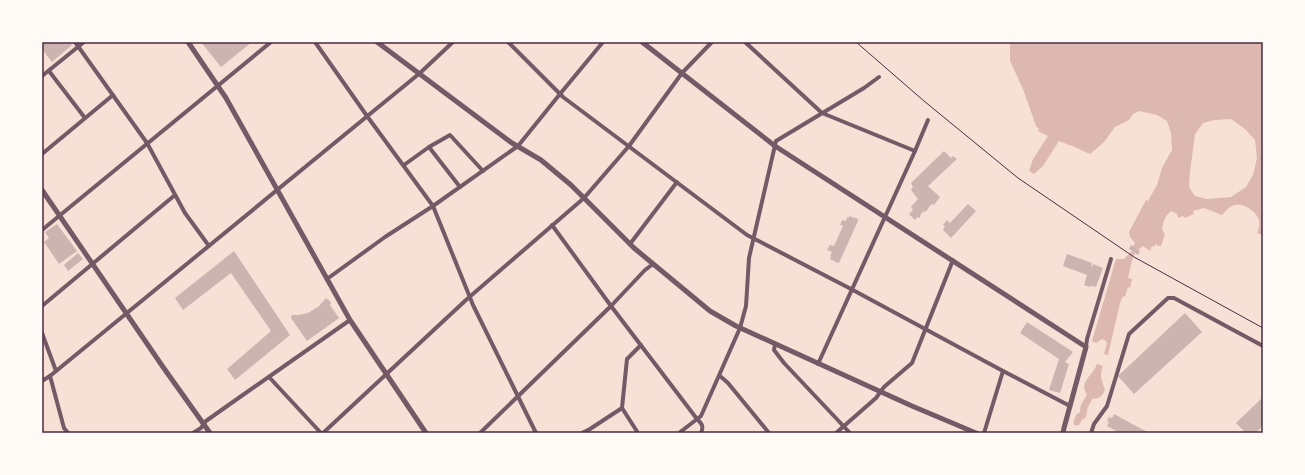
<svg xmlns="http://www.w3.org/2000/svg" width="1305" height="475" viewBox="0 0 1305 475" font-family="'Titillium Web',sans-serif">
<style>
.water{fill:#dcb8b0;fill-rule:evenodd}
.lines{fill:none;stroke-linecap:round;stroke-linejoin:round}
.canal{stroke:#dcb8b0;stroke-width:7}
.building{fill:#ccb4b1}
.path{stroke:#4a2c40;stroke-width:1}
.minor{stroke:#755966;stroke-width:4}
.tertiary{stroke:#755966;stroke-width:5}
.neatline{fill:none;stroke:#4a2c40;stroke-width:1.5}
</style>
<rect width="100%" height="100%" fill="#f7e1d7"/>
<g class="water">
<path d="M1010,42H1263V235L1257,233C1259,229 1260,224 1259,220C1256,211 1244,203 1235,205C1229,206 1226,211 1222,215L1204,208L1193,211L1194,214L1185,218L1183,216L1178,218L1177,214L1171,211C1165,216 1163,222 1162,230L1165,234L1161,246H1158L1156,244L1154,247L1152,246L1150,251L1143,246L1138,250L1133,247L1135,243L1130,237L1129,232L1146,200L1148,201L1157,185L1162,168L1172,150L1171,133L1167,121L1157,115L1139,111L1133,114L1129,120L1115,127L1104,142L1090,154L1070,145H1069L1059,141L1043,166L1034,174L1029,171L1033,159L1048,136L1038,131L1039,129L1036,126L1023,89L1010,61ZM1231,119L1245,129L1255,140L1257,158L1253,175L1246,187L1231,197L1207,199L1195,196L1189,187L1190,172L1195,134L1203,123L1215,120Z"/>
<polygon points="1132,251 1135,253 1132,260 1128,278 1132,279 1130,288 1128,287 1125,297 1123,296 1120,303 1108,355 1104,354 1107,343 1105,340 1102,339 1096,343 1092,341 1116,259 1124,259"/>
<path d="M1097,364L1103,366C1099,377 1102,380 1105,390C1101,398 1097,400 1089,398C1077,381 1091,379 1097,364Z"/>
</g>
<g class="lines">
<polyline class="canal" points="1077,422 1079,417 1083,415 1084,407 1089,398"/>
</g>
<g class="building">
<polygon points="42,42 69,42 72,45 52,62 42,49"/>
<polygon points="201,42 252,42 221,67"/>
<polygon points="944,151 951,158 953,156 957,159 928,186 940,197 934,205 932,204 929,207 929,208 925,212 924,211 920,215 921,216 919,218 917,217 915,220 909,214 913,210 911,207 918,199 911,190 913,187 911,183"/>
<polygon points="968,204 976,211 951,238 943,230 945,227 943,225 947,220 950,223"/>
<polygon points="849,216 858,219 858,221 839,263 838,263 830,259 831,256 830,256 832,252 827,250 830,245 834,246 843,226 840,225 842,220 846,221 847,217 849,218"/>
<polygon points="57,224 77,251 59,264 44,242 49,238 45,232"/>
<polygon points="1131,245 1140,251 1138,255 1129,249"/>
<polygon points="234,251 290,335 235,380 227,369 271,331 231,273 183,310 175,298"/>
<polygon points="78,253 83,259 68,271 64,265"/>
<polygon points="1067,254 1092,263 1091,266 1092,267 1093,264 1103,268 1096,287 1091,286 1090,287 1084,285 1087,275 1063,266"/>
<polygon points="326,298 331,302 330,305 339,318 307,341 291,318 292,315 298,315 308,313 319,306"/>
<polygon points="1185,313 1202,332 1134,394 1118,376"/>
<polygon points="1027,322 1073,352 1065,362 1069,364 1060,393 1049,390 1059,359 1020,333"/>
<polygon points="1263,397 1263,426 1255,433 1246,433 1236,423"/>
<polygon points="1114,414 1149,433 1120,433 1107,426 1109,422 1107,421 1109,417 1112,418"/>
</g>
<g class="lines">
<polyline class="path" points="856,42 924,101 1018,178 1134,257 1263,328"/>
<g class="minor">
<polyline points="75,42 147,143 185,213 209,246"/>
<polyline points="315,42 367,116 433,206 473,305 536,433"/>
<polyline points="508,42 563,97 747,235 851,289 1003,371"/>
<polyline points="745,42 822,113 915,151 818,364"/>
<polyline points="49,71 85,118"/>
<polyline points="42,76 84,42"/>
<polyline points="429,147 460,187"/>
<polyline points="915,151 928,120"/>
<polyline points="42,154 113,95"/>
<polyline points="404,165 429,147 450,135 483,171"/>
<path d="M552,225L611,306L697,419C702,424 704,426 701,433"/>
<polyline points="42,230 271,42"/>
<polyline points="630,244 677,182"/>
<polyline points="327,279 385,237 433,206 518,146 560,94 603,42"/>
<polyline points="42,306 175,195"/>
<polyline points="42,333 56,371"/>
<polyline points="775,344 774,350 784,363 850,433"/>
<polyline points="1086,347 1087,339 1111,259"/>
<polyline points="50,376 64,428 68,433"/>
<polyline points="720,376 728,383 769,433"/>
<polyline points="269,377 321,433"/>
<polyline points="42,381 50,376 420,73 453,42"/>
<polyline points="622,408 638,433"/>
<polyline points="193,433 201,428 206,421 230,404 350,320"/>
<polyline points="323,433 466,300 584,198 629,146 682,73 712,42"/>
<polyline points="480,433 611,306 645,270 653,264"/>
<polyline points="582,433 590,429 622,408 627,359 641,345"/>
<polyline points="679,433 701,416 740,328 746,306 749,258 776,141 864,88 879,77"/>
<polyline points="836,433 876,398 884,387 912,363 953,260"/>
<polyline points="984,433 1003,371 1070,406"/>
<polyline points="1091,433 1094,424 1107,406 1129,334 1168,298 1174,298 1263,346"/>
</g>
<g class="tertiary">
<polyline points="188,42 226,98 350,320 426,433"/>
<polyline points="377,42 512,143 541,160 571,185 634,248 710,311 736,326 912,406 976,433"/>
<polyline points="642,42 775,146 1086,347 1064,428 1063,433"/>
<polyline points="42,190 163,367 210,433"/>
</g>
</g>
<rect width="1305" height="475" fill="none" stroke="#fffaf5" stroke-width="86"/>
<rect x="43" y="43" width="1219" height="389" class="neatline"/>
</svg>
